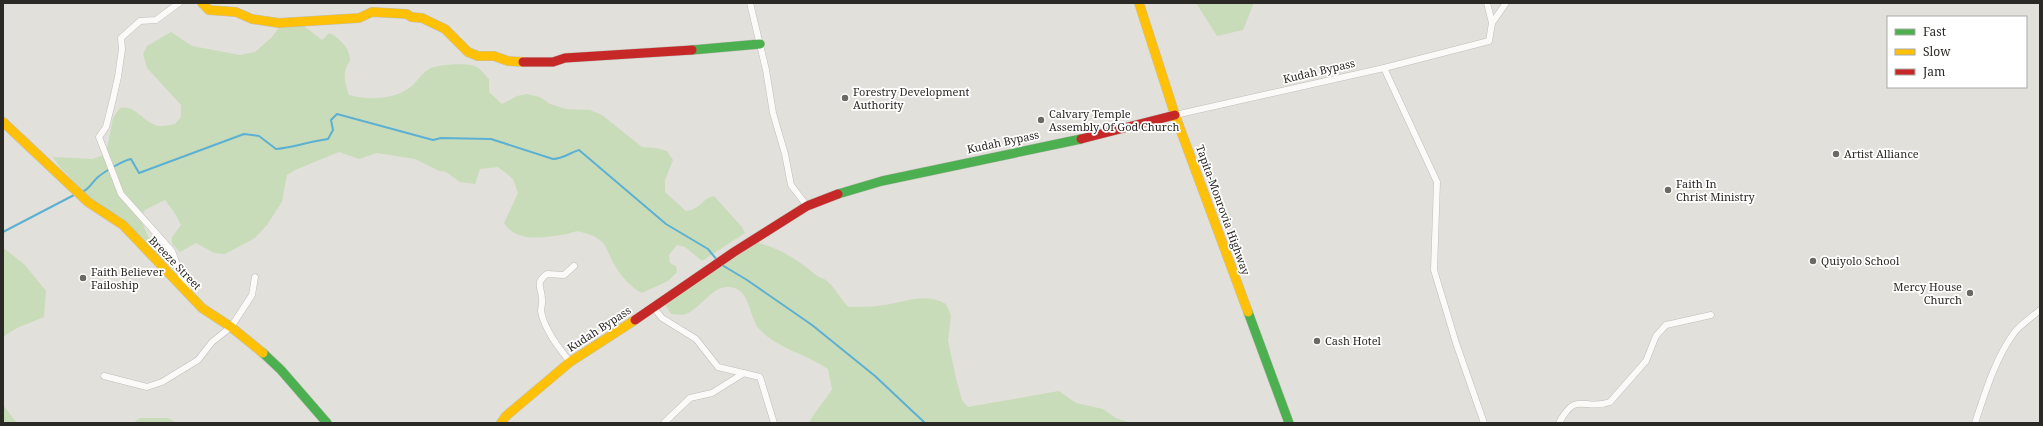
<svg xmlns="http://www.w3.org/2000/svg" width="2043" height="426" viewBox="0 0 2043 426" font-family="'Noto Serif',serif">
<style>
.green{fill:#c9dcba}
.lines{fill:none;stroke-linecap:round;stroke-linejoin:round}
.stream{stroke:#5cb0d2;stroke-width:2}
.street-casing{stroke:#bfbeba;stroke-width:7}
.fast-casing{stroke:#bfbeba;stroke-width:10}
.slow-casing{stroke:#bfbeba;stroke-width:10}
.jam-casing{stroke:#bfbeba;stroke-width:10}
.street{stroke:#fbfaf9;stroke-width:6}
.fast{stroke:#4caf50;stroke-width:9}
.slow{stroke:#ffc107;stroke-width:9}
.jam{stroke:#c62828;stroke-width:9}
.poi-dot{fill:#6b6964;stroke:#fff;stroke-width:1.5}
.labels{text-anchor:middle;stroke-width:3.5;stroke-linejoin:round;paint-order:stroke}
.street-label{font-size:11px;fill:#2b2925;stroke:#fff}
.poi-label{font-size:11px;fill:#2b2925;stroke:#fff;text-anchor:start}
</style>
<rect width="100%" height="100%" fill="#e2e0da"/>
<g class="green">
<polygon points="1196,3 1254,3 1243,30 1217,36"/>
<path d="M280,26H304L322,40L329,33C339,37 350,49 350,59C350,63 347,64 346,68C343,76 346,87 349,95C367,100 393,100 409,88C417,83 420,74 429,69C439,64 465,63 475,66C480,68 485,75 489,79V92L502,104L517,96L527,94L540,97L550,104L566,109L590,110L602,115L642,147L656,148L667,151L673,160L665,180V192L686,211C701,209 701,199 714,196L742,227L745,233L702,261L685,247L677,245L669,255L670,263L676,266L677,272L668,281L642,293C630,287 619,274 613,262C609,256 608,249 603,243C598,237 589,234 581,232C577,230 572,233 567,234C546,237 518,244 504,223L518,193L513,179L498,167L480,169L475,184L460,182L446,172L439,171L415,159L377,153L359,159L339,152L295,170L287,175L282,202L267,225L255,238L225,254L214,253L196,243L180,252L172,244V237L181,225L174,212L165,200L145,210L141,216C144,235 157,250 170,263L169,269L85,193L59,166L53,157L92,159L106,154L113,118L120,108C136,104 143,123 159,126C163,126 170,125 175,124L181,117V105L147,68L143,54L147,46L171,32L192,46L240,55L255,52L272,37Z"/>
<path d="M753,242C777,246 798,260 816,275C819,278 824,278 827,281C836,288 840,300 849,307C860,307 872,307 884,305C905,302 925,292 946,304L951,315L948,341L956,378L962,400L968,407L1059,391L1076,403L1103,409L1116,418L1131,423H809C815,411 825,401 832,389L828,369C806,354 779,349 760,330C747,316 752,287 727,287C710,288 699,311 683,315C680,315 675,314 671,314L665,305Z"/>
<polygon points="5,249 25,265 46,291 44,317 17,328 3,337 3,250"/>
<polygon points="3,405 17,423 3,423"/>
<polygon points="140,418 168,418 177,423 133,423"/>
</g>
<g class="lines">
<g class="stream">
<path d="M82,192C90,189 92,182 98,177C104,172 124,160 131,159L139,173L244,134L259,136L276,149C294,148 310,141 328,139L333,130L331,120L337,114L433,140L441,138L491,139L553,159C563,159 569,153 579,150L666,224L708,249L717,260"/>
<polyline points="3,232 76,194"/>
<polyline points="722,265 747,280 812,325 875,376 925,423"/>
</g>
<defs>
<g id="street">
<polyline points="179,3 156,20 140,21 121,38 122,49 118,77 113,99 106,127 99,137 121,194 172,251 182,278 188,290"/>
<polyline points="750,3 766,70 773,113 785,154 791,185 807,206"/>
<polyline points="1492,23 1506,3"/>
<polyline points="1384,68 1437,182 1434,270 1456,343 1484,423"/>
<polyline points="1175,115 1384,68 1489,41 1492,23 1487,3"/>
<polyline points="654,308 662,318 696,339 718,367 760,377 774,423"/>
<path d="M570,362C559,348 544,329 541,311C541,307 543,302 542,298C541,286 535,283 547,274L564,275L574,266"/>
<polyline points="104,376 147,387 162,382 198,360 212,342 231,327 252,295 255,277"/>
<polyline points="664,423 690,398 712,393 744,373"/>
<path d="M1559,423C1577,389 1584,412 1610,402L1646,361L1656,336L1666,325L1711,315"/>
<path d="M1975,423C1985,393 1995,359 2014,333C2021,324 2032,317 2040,310"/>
</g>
<g id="fast">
<polyline points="692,50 760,44"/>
<polyline points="838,194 882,181 1081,139"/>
<polyline points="1248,312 1289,423"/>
<polyline points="263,353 281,370 327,423"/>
</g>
<g id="slow">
<polyline points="202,3 209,10 236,12 252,19 279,23 359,18 372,12 407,14 411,17 422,18 445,29 468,52 478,56 494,56 508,61 523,62"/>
<polyline points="1139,3 1175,115 1248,312"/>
<polyline points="3,122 88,202 123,225 202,308 231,327 263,353"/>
<polyline points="501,423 506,416 570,362 635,320"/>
</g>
<g id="jam">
<polyline points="523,62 553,62 565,58 692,50"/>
<polyline points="1081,139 1175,115"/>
<polyline points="635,320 734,252 807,206 838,194"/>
</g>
</defs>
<use href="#street" class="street-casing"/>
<use href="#fast" class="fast-casing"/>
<use href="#slow" class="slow-casing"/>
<use href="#jam" class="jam-casing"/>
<use href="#street" class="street"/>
<use href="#fast" class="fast"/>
<use href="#slow" class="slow"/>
<use href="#jam" class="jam"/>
</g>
<g class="poi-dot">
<circle cx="845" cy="98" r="4"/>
<circle cx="1041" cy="120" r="4"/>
<circle cx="1836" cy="154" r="4"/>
<circle cx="1668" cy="190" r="4"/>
<circle cx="1813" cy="261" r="4"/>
<circle cx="83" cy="278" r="4"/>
<circle cx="1970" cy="293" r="4"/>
<circle cx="1317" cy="341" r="4"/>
</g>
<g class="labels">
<g class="street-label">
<text transform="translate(1319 71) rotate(-13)" y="4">Kudah Bypass</text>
<text transform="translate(1003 142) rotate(-12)" y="4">Kudah Bypass</text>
<text transform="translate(1223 210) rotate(70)" y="4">Tapita-Monrovia Highway</text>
<text transform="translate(175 263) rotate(46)" y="4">Breeze Street</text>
<text transform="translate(599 329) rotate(-33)" y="4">Kudah Bypass</text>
</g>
<g class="poi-label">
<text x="853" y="96">Forestry Development<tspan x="853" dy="13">Authority</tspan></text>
<text x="1049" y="118">Calvary Temple<tspan x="1049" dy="13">Assembly Of God Church</tspan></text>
<text x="1844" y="158">Artist Alliance</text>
<text x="1676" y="188">Faith In<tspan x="1676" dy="13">Christ Ministry</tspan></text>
<text x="1821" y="265">Quiyolo School</text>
<text x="91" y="276">Faith Believer<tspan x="91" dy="13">Failoship</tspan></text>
<text x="1962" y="291" text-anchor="end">Mercy House<tspan x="1962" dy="13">Church</tspan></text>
<text x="1325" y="345">Cash Hotel</text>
</g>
</g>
<rect width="2043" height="426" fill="none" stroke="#2b2925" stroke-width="8"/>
<rect x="1887" y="16" width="140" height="72" fill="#ffffff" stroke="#aaa9a8"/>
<rect x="1895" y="29" width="20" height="6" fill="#4caf50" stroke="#aaa9a8"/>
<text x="1923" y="36" font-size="12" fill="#2b2925">Fast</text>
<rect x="1895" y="49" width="20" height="6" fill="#ffc107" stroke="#aaa9a8"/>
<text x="1923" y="56" font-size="12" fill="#2b2925">Slow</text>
<rect x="1895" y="69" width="20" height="6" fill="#c62828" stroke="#aaa9a8"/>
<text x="1923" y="76" font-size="12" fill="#2b2925">Jam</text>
</svg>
